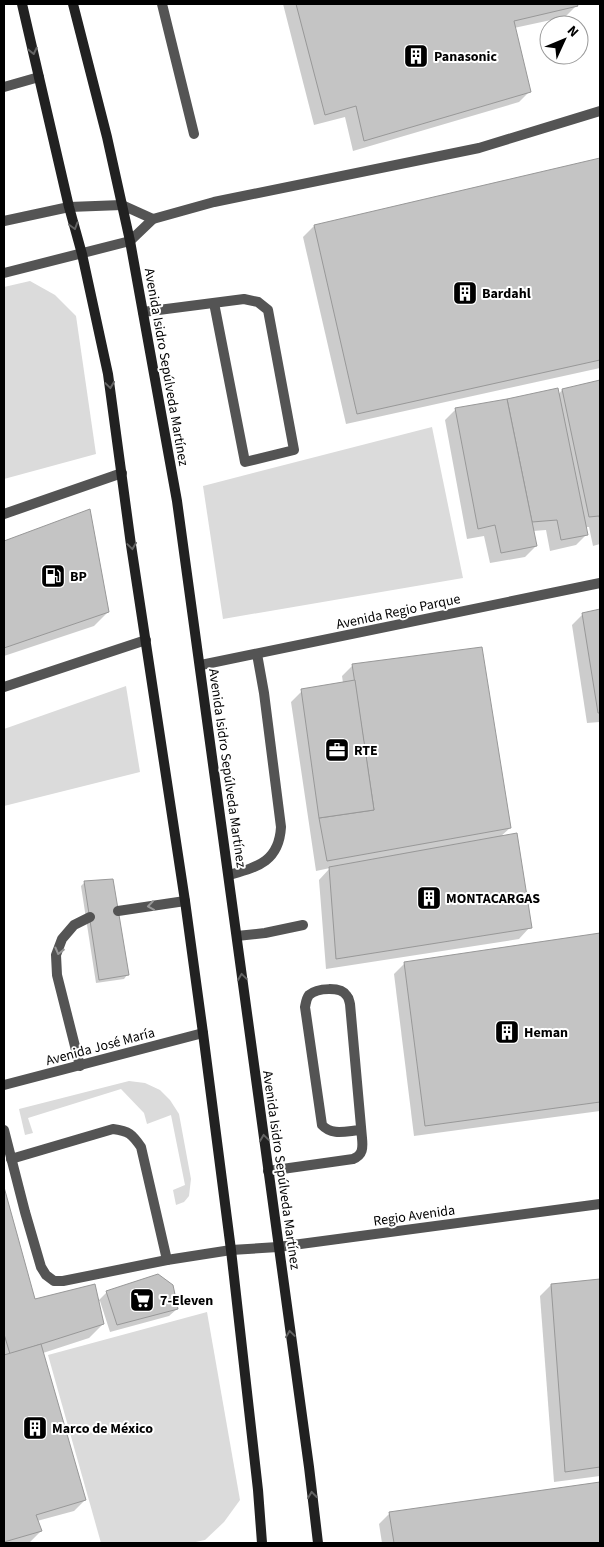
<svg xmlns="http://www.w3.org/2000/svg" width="604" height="1547" viewBox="0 0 604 1547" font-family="'Source Sans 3',sans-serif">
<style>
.green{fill:#dbdbdb}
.shadow{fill:#0003}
.building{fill:#c4c4c4;stroke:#989898}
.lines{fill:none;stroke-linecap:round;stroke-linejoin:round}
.service{stroke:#545454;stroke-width:10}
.minor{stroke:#545454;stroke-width:10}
.secondary{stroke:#212121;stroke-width:10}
.oneway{stroke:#646464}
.oneway2{stroke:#989898}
.labels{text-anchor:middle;stroke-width:4;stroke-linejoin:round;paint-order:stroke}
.poi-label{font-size:14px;font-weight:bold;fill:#000;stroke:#fff;text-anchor:start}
.street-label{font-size:14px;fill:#000;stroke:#fff}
</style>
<rect width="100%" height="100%" fill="#fff"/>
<g class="green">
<polygon points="30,281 55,295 76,316 96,454 4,479 4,287"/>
<polygon points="432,427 463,578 223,619 203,486"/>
<polygon points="126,686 140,772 4,806 4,729"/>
<polygon points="129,1081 145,1083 160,1090 170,1100 179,1114 191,1179 189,1196 184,1202 176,1205 173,1190 185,1185 171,1115 147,1124 144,1113 121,1089 28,1118 33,1133 25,1135 19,1109"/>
<polygon points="207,1312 240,1500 224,1522 205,1540 191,1543 101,1543 48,1355"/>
</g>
<g class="shadow">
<polygon points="283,4 576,4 576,6 565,17 514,28 530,91 519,102 353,151 345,117 314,125"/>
<polygon points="600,160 600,368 346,424 303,237 314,226"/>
<polygon points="600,381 600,544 593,546 589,527 586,527 587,534 576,545 550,551 546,530 533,531 536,546 525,557 490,563 484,536 467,539 445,420 456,409 558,395 562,390"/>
<polygon points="89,511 108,612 94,626 4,656 4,542"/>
<polygon points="600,610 600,722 587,723 572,625 583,614"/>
<polygon points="353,665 510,828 500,837 530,927 519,939 326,969 319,880 330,868 316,871 291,702 302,691 343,683 342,676"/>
<polygon points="85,882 127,975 124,979 96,983 81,886"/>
<polygon points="600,935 600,1111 414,1136 394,974 405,963"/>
<polygon points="4,1192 34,1300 98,1301 107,1292 177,1309 169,1316 110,1332 100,1301 98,1302 103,1324 89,1338 43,1353 85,1500 74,1511 37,1521 41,1531 30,1542 24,1543 4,1543"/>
<polygon points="600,1281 600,1476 554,1482 540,1296 551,1285"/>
<polygon points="600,1483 600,1543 382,1543 379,1524 390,1513"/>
</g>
<g class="building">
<polygon points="296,4 577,4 578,6 514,21 531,92 364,141 356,106 325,115"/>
<polygon points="600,158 600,360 357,414 314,225"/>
<polygon points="600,380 600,520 599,516 589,517 562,389"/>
<polygon points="558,388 588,535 561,540 557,520 532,522 507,399"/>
<polygon points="507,399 537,546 501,553 495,525 478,529 455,408"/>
<polygon points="90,509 109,612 4,648 4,541"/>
<polygon points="600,609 600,713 598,713 582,613"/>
<polygon points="482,647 511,828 327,861 319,818 374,810 352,664"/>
<polygon points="355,680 374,810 319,818 301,689"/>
<polygon points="517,833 532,928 336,959 329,867"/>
<polygon points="113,879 129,975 99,980 84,881"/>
<polygon points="600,933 600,1102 425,1126 404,962"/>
<polygon points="4,1187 35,1299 95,1284 104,1324 10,1354 4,1334"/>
<polygon points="158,1274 173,1285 178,1309 117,1325 106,1291"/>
<polygon points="600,1279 600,1467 565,1472 551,1284"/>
<polygon points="41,1344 86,1500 36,1515 42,1531 4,1542 4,1355"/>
<polygon points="600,1482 600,1543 394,1543 389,1512"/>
</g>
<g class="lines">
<g class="service">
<polyline points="162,4 194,134"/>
<polyline points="4,87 39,77"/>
<polyline points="122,205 153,219"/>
<polyline points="130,241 153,219 214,202 479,148 600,111"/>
<polyline points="143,312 244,299 258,302 268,310 294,450 245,462 214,303"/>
<polyline points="4,514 122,473"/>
<polyline points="4,687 146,640"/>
<path d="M229,875C257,867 279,862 281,827L264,693L257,654"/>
<polyline points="118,911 185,901"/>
<polyline points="237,936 265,933 303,925"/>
<polyline points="80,1066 57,975 56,955 62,939 74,925 90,917"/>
<polyline points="4,1130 25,1212 41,1267 46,1275 54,1281 63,1281 167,1260 231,1250"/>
<path d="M11,1159L113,1129C129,1131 132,1134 141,1147L167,1260"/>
<path d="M268,1171L353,1159C363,1155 363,1148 362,1138L350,1004C349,1001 349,998 347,996C341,986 317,988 309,995C306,999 306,1003 305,1007L322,1125C332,1136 346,1131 361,1130"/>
</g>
<g class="minor">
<polyline points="4,221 69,207 122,205"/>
<polyline points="4,273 130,241"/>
<polyline points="201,665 600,583"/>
<polyline points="4,1085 203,1033"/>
<polyline points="231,1250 278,1247 600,1204"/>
</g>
<g class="secondary">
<polyline points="22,4 69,207 82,254 108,374 131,545 185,901 203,1033 231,1250 258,1490 262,1543"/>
<polyline points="73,4 107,137 130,241 177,501 309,1467 318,1543"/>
</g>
</g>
<defs><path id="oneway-chevron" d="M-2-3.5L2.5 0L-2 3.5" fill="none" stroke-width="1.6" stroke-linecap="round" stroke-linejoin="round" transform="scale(1.25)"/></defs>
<g class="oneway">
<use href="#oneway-chevron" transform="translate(33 51) rotate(77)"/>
<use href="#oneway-chevron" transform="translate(74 226) rotate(74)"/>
<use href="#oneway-chevron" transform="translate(110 385) rotate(82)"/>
<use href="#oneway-chevron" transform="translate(132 546) rotate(82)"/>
<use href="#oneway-chevron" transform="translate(242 977) rotate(-98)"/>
<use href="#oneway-chevron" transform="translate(264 1138) rotate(-98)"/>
<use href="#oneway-chevron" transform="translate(290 1334) rotate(-98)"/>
<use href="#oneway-chevron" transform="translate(312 1495) rotate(-97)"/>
</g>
<g class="oneway2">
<use href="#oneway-chevron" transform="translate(151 906) rotate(172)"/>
<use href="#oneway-chevron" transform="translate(59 951) rotate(104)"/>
</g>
<defs>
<symbol id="building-square" viewBox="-11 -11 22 22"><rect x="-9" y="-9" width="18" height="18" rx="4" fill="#000" stroke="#fff"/><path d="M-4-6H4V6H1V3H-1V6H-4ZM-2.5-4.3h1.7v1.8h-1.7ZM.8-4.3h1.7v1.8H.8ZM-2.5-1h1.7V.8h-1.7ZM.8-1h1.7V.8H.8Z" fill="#fff"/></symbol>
<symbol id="fuel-square" viewBox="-11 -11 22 22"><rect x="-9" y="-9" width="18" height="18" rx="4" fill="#000" stroke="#fff"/><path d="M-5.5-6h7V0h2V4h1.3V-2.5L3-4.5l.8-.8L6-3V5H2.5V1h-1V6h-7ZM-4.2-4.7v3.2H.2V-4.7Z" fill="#fff"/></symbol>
<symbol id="office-square" viewBox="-11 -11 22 22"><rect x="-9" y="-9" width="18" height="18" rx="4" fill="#000" stroke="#fff"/><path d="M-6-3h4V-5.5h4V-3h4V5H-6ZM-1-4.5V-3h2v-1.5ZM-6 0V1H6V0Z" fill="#fff"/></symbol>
<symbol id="supermarket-square" viewBox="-11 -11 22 22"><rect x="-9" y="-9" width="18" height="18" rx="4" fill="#000" stroke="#fff"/><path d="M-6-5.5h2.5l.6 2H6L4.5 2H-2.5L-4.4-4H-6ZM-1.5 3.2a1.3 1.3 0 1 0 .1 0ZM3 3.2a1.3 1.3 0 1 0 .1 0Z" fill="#fff"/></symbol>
</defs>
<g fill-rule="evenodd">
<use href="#building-square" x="402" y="42" width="28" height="28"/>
<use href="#building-square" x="451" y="279" width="28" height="28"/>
<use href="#fuel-square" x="39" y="562" width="28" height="28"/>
<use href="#office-square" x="323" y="736" width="28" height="28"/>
<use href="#building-square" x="415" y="884" width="28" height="28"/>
<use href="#building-square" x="493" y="1018" width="28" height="28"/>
<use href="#supermarket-square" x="128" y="1286" width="28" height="28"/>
<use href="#building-square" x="21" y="1414" width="28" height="28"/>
</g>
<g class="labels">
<g class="poi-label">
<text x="434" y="61">Panasonic</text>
<text x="482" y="298">Bardahl</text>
<text x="70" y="581">BP</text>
<text x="354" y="755">RTE</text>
<text x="446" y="903">MONTACARGAS</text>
<text x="524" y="1037">Heman</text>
<text x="160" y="1305">7-Eleven</text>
<text x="52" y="1433">Marco de México</text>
</g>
<g class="street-label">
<text transform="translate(167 367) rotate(80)" y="5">Avenida Isidro Sepúlveda Martínez</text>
<text transform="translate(398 611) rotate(-12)" y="5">Avenida Regio Parque</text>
<text transform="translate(228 768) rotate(82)" y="5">Avenida Isidro Sepúlveda Martínez</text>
<text transform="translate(100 1046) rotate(-15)" y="5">Avenida José María</text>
<text transform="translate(282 1170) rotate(82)" y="5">Avenida Isidro Sepúlveda Martínez</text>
<text transform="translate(414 1215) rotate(-8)" y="5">Regio Avenida</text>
</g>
</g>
<rect width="604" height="1547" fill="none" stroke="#000000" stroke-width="10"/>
<g transform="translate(564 40) rotate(46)"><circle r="24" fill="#ffffff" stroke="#999999"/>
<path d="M0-4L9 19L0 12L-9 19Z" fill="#000000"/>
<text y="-8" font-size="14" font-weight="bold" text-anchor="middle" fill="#000000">N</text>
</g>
</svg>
